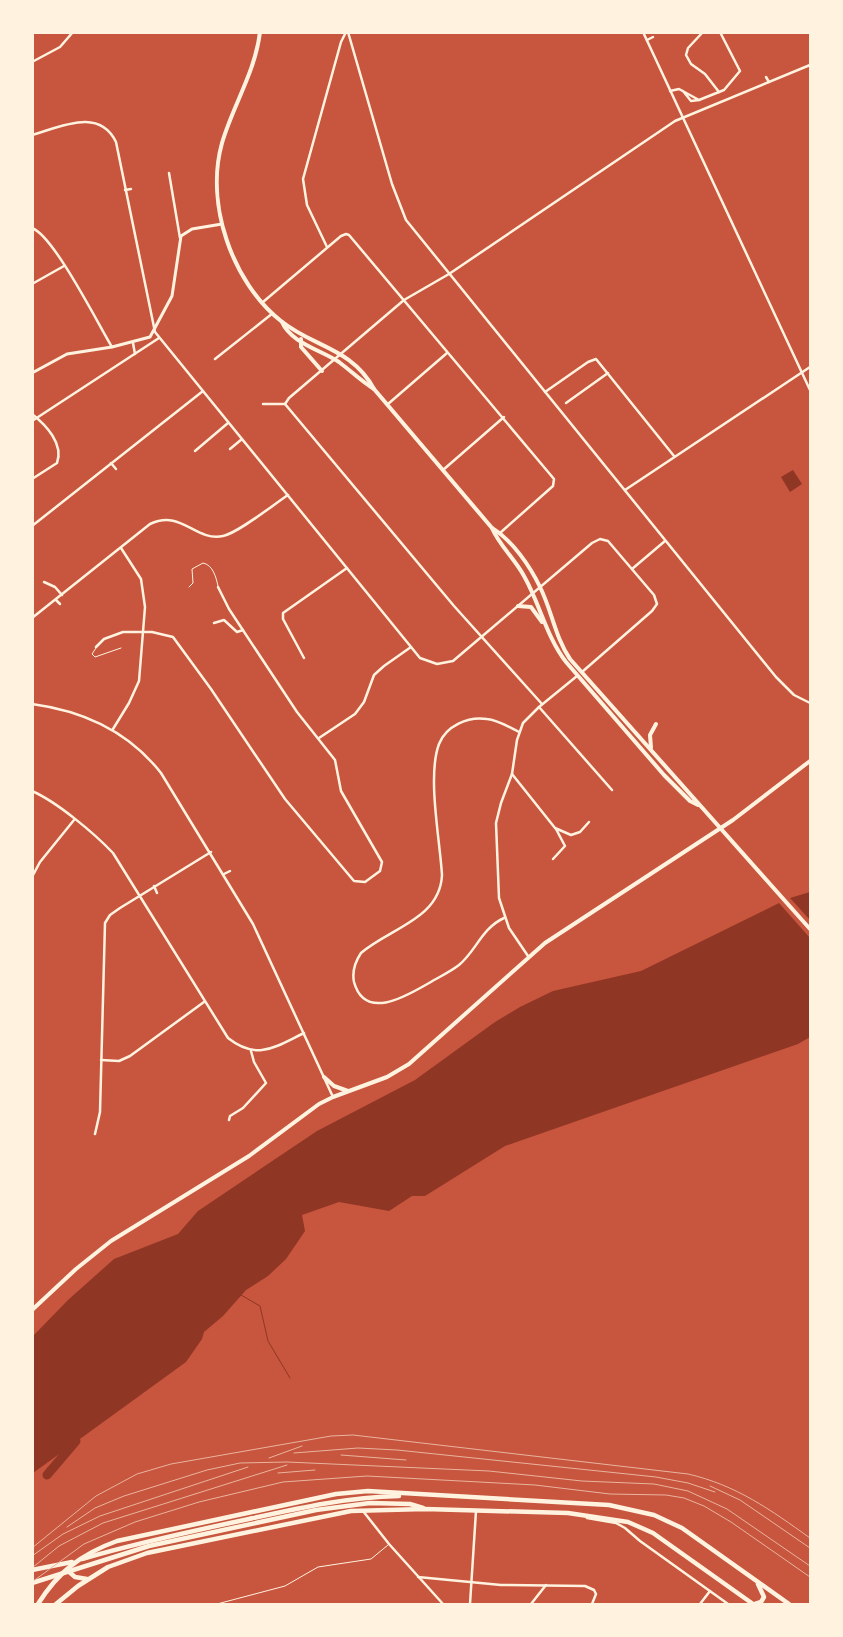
<svg xmlns="http://www.w3.org/2000/svg" width="843" height="1637" viewBox="0 0 843 1637" font-family="Mulish,sans-serif">
<style>
.water{fill:#8f3625}
.lines{fill:none;stroke-linecap:round;stroke-linejoin:round}
.stream{stroke:#8f3625;stroke-width:1}
.river{stroke:#8f3625;stroke-width:9}
.service{stroke:#fff3e0;stroke-width:1}
.minor{stroke:#fff3e0;stroke-width:2.5}
.tertiary{stroke:#fff3e0;stroke-width:3}
.secondary{stroke:#fff3e0;stroke-width:4}
.primary{stroke:#fff3e0;stroke-width:4.5}
.rail{stroke:#e9b49f;stroke-width:1}
</style>
<rect width="100%" height="100%" fill="#c8553d"/>
<g class="water">
<polygon points="793,470 802,484 790,492 781,477"/>
<polygon points="810,892 810,920 790,898"/>
<polygon points="779,903 810,938 810,1037 798,1044 505,1146 425,1196 412,1196 389,1211 339,1202 302,1215 305,1231 286,1259 268,1276 246,1290 223,1316 204,1332 202,1339 186,1362 33,1473 33,1336 68,1300 114,1259 178,1234 198,1211 317,1131 415,1080 495,1022 520,1007 553,991 641,971"/>
</g>
<g class="lines">
<polyline class="stream" points="241,1295 260,1306 268,1341 290,1378"/>
<polyline class="river" points="47,1475 76,1441"/>
<g class="service">
<path d="M189,587L193,583L192,569L203,563C213,565 216,577 218,586"/>
<polyline points="96,648 92,654 95,657 121,648"/>
<polyline points="217,1604 285,1586 318,1567 371,1559 388,1545"/>
</g>
<g class="minor">
<polyline points="348,32 392,184 406,220 776,677 794,695 810,703"/>
<polyline points="643,32 810,390"/>
<polyline points="703,32 688,48 686,55 691,64 705,74 719,92"/>
<polyline points="647,40 653,37"/>
<polyline points="32,62 60,47 73,32"/>
<polyline points="766,77 769,82"/>
<polyline points="670,91 679,89 699,100 691,101 683,91"/>
<polyline points="699,100 724,90 740,71 720,32"/>
<path d="M32,135C61,127 99,107 116,142L155,332L420,658L437,664L453,661L592,543L600,539L608,541L654,595L657,604L652,611L582,672"/>
<polyline points="169,173 180,238"/>
<polyline points="125,190 131,189"/>
<path d="M32,228C54,236 98,324 112,347"/>
<polyline points="327,247 307,205 303,179 341,42 346,32"/>
<polyline points="32,284 64,266"/>
<polyline points="263,302 341,236 346,234 349,235 554,479 553,486 500,533"/>
<polyline points="133,343 135,354"/>
<polyline points="215,359 273,313"/>
<polyline points="545,392 588,362 596,359 674,456"/>
<polyline points="566,403 608,373"/>
<polyline points="263,404 285,404"/>
<polyline points="285,404 289,398 404,300 449,274 675,121 810,65"/>
<polyline points="285,404 454,606 542,704"/>
<polyline points="388,404 447,353"/>
<path d="M32,414C46,425 64,444 57,463L32,479"/>
<polyline points="32,421 159,338"/>
<polyline points="230,449 242,439"/>
<polyline points="195,451 228,423"/>
<polyline points="111,463 116,469"/>
<polyline points="443,470 504,417"/>
<polyline points="625,490 810,367"/>
<polyline points="32,526 203,391"/>
<polyline points="632,569 665,541"/>
<polyline points="44,582 55,587 62,595"/>
<polyline points="56,600 60,604"/>
<path d="M32,618L150,524C182,509 195,542 223,536C238,533 273,505 288,495"/>
<polyline points="214,623 224,620 237,632 243,630"/>
<polyline points="96,647 104,639 123,632 152,632 173,637 211,689 285,799 354,881 365,882 380,871 382,862 341,791 335,760 297,712 229,609 218,587"/>
<polyline points="304,658 283,619 283,613 347,568"/>
<path d="M32,704C84,711 129,732 161,773L253,924L333,1097"/>
<polyline points="539,707 612,790"/>
<polyline points="113,729 129,703 139,681 145,607 141,579 121,548"/>
<polyline points="319,738 355,714 364,702 374,675 384,666 411,647"/>
<polyline points="512,774 555,828 571,835 580,832 589,822"/>
<path d="M32,791C57,802 94,833 113,853L228,1038C257,1061 275,1047 304,1033"/>
<polyline points="553,859 565,846 556,829"/>
<polyline points="224,874 230,871"/>
<polyline points="32,877 40,862 74,820"/>
<polyline points="154,886 157,893"/>
<path d="M504,918C482,928 476,951 459,965C450,972 439,977 429,983C408,995 365,1022 354,982C352,972 355,962 361,953C390,928 440,919 442,875C440,840 427,776 439,744C446,726 468,716 487,719C498,720 509,727 519,732"/>
<polyline points="528,956 509,928 499,898 496,823 501,803 512,774 517,740 523,723 539,707 577,676"/>
<polyline points="101,1060 119,1061 130,1056 204,1002"/>
<polyline points="229,1120 230,1116 243,1108 266,1083 254,1062 251,1051"/>
<polyline points="95,1134 100,1112 105,923 110,915 120,908 211,852"/>
<polyline points="363,1511 389,1544 443,1604"/>
<polyline points="587,1518 616,1523 625,1528 640,1541 728,1604"/>
<polyline points="418,1577 501,1585 585,1586 594,1590 596,1594 592,1604"/>
<polyline points="470,1604 476,1511"/>
<polyline points="531,1604 546,1585"/>
<polyline points="700,1604 710,1591"/>
</g>
<polyline class="tertiary" points="32,373 67,354 112,347 150,337 172,296 181,236 192,229 222,224"/>
<g class="secondary">
<path d="M260,32C255,73 233,105 222,143C205,204 232,282 281,321C313,347 352,348 374,389L492,528C499,545 515,559 524,576C540,604 546,636 566,662L664,775L690,801L698,805"/>
<path d="M282,322C291,343 321,350 339,362C351,371 361,381 374,389"/>
<polyline points="301,339 301,347 322,371"/>
<path d="M492,528C512,540 530,566 540,587C552,611 555,637 570,659L810,929"/>
<polyline points="518,606 531,607 542,622"/>
<polyline points="651,748 650,735 656,724"/>
<polyline points="324,1077 334,1086 348,1091"/>
<polyline points="32,1310 76,1269 111,1241 249,1156 319,1104 333,1097 387,1077 409,1064 545,943 733,820 810,761"/>
</g>
<g class="primary">
<path d="M82,1559C137,1543 192,1531 249,1519C299,1508 348,1497 399,1496"/>
<polyline points="32,1570 72,1562"/>
<polyline points="67,1570 75,1577 87,1579"/>
<polyline points="32,1583 149,1546 316,1510 370,1503 410,1504 423,1508"/>
<path d="M38,1604C58,1572 81,1554 117,1541L336,1494L368,1491L609,1505L654,1515L682,1528L789,1604"/>
<polyline points="56,1604 78,1586 108,1567 147,1553 351,1511 425,1509 568,1513 628,1522 653,1533 753,1604"/>
<polyline points="755,1604 761,1602 764,1597 758,1584"/>
</g>
<g class="rail">
<polyline points="294,1453 358,1448 397,1450 656,1477 688,1483 715,1492"/>
<polyline points="341,1455 406,1460"/>
<polyline points="269,1458 302,1446"/>
<polyline points="278,1473 315,1470"/>
<polyline points="710,1486 740,1500 810,1548"/>
<polyline points="67,1527 95,1508 124,1496 207,1470 240,1463 287,1462 489,1471 582,1481 654,1484 688,1491 727,1509 810,1566"/>
<path d="M32,1548L96,1496L137,1474L171,1464L331,1436L353,1435L688,1474C736,1485 771,1510 810,1538"/>
<polyline points="32,1556 63,1534 100,1516 248,1467"/>
<polyline points="32,1568 59,1546 103,1523 287,1465"/>
<polyline points="32,1582 84,1544 135,1522 199,1502 283,1482 367,1476 535,1485 610,1494 666,1495 684,1498 704,1506 731,1522 810,1577"/>
</g>
</g>
<rect width="843" height="1637" fill="none" stroke="#fff3e0" stroke-width="68"/>
</svg>
